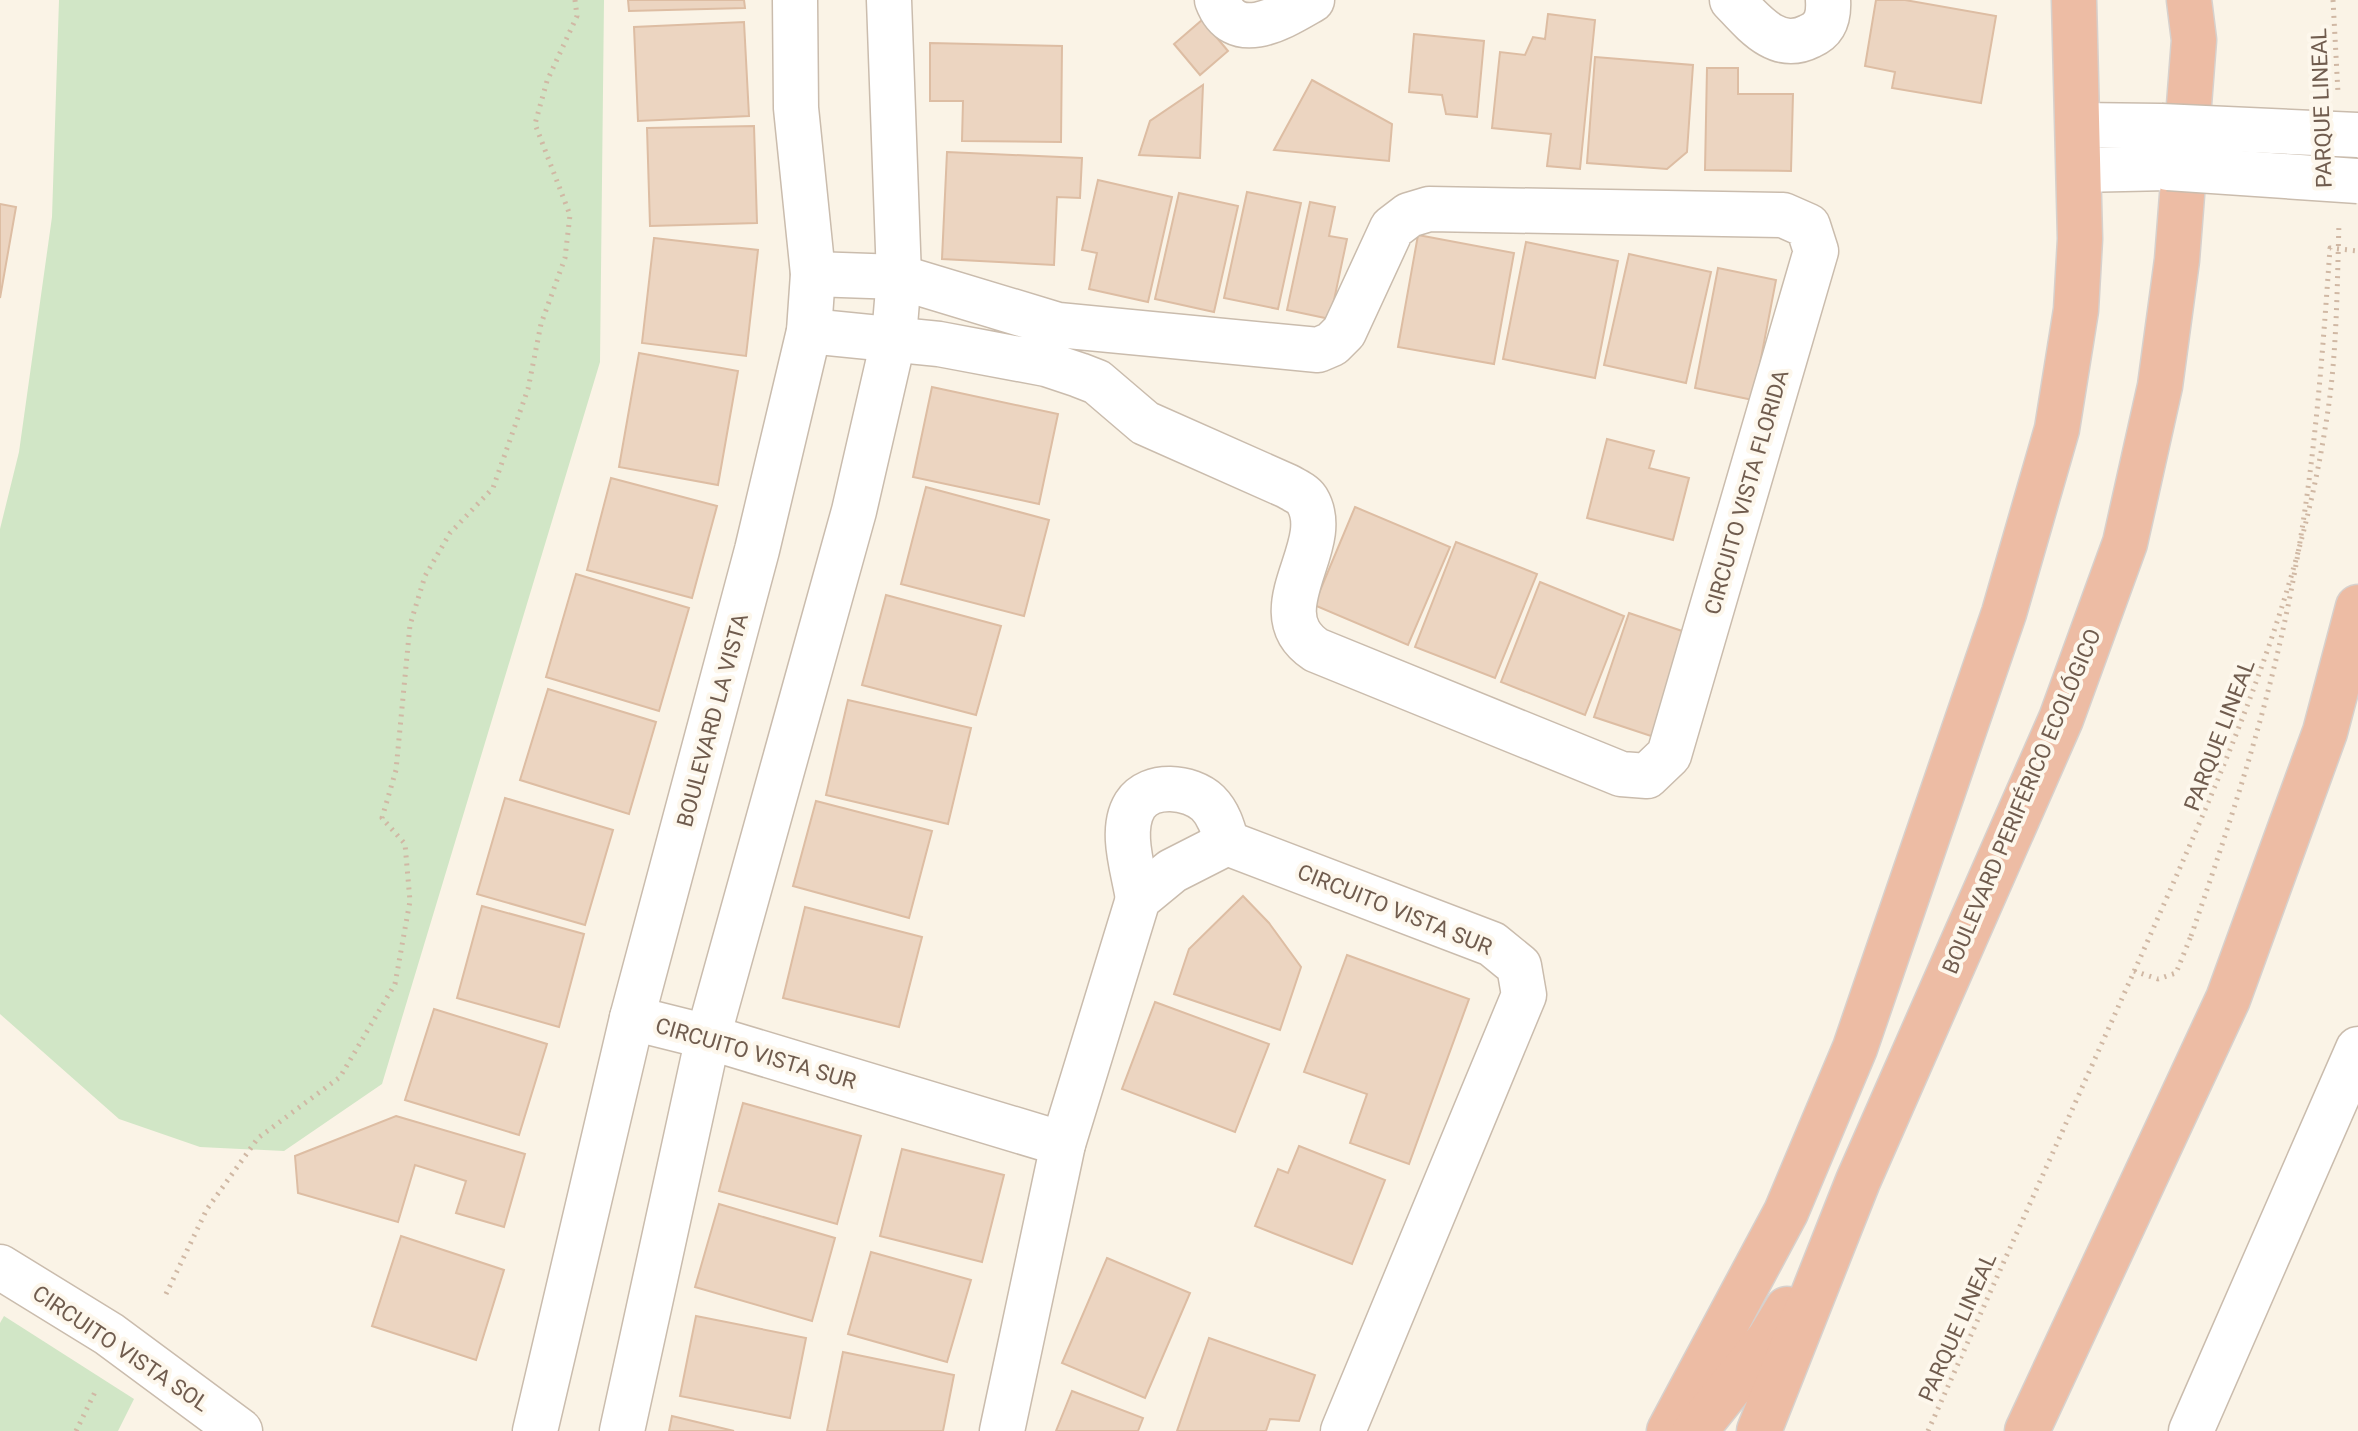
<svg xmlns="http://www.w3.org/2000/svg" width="2358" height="1431" viewBox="0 0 2358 1431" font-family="Roboto,sans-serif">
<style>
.green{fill:#d1e6c6}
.building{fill:#ecd5c1;stroke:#ddbda3;stroke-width:2}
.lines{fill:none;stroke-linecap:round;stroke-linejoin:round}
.minor-casing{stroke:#cabcad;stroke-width:47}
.highway-casing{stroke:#d7d1cd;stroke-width:47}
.path{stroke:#d0b8a4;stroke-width:5;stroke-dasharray:2 6;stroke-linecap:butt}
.minor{stroke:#fff;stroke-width:44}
.highway{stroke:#edbca4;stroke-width:44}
.minor-bridge-casing{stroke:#cabcad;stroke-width:47;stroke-linecap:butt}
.path-bridge{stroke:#d0b8a4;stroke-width:5;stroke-dasharray:2 6;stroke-linecap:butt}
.minor-bridge{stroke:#fff;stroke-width:44}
.labels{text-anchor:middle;stroke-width:8;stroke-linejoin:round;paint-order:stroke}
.street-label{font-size:22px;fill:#705c4e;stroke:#fdf7ec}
</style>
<rect width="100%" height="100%" fill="#faf3e6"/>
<g class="green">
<polygon points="59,0 604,0 600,362 382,1084 284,1151 200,1147 119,1119 0,1014 0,529 19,452 52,217"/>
<polygon points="4,1316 134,1399 118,1431 0,1431 0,1323"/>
</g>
<g class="building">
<polygon points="628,0 744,0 745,8 629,11"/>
<polygon points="1876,0 1905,0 1996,16 1981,103 1892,88 1895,72 1865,66"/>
<polygon points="1548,14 1595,20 1580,169 1547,166 1551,134 1492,128 1500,52 1525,55 1533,37 1545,39"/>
<polygon points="1202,20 1228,51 1200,75 1174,44"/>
<polygon points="744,22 749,116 638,121 634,27"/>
<polygon points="1414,34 1484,41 1477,117 1446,114 1442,95 1409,92"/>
<polygon points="930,43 1062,46 1061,142 962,141 963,101 930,101"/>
<polygon points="1595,57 1693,65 1687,152 1667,169 1587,163"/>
<polygon points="1707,68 1738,68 1738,94 1793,94 1791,171 1705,170"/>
<polygon points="1312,80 1392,124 1389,161 1274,150"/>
<polygon points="1203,85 1200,158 1139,155 1150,121"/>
<polygon points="754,126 757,223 650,226 647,128"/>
<polygon points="947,152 1082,158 1080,198 1057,197 1054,265 942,259"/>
<polygon points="1098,180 1172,197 1148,302 1089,289 1097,253 1082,250"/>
<polygon points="1247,192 1301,203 1278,309 1224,298"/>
<polygon points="1179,193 1238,206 1214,312 1155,299"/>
<polygon points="1310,202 1335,207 1329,236 1347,239 1330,319 1287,310"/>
<polygon points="0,204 16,207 0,298"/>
<polygon points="1418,235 1514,253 1494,364 1398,347"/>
<polygon points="654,238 758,250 746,356 642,343"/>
<polygon points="1526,242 1618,261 1595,378 1503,359"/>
<polygon points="1629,254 1711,272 1686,383 1604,365"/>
<polygon points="1718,268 1776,280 1753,400 1695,388"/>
<polygon points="639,353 738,371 718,485 619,467"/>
<polygon points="932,387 1058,414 1039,504 913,477"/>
<polygon points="1607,439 1654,451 1649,468 1689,478 1673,540 1587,518"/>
<polygon points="611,478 717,506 692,598 587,570"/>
<polygon points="926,487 1049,520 1024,616 901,584"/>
<polygon points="1355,507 1450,547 1408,645 1314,605"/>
<polygon points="1456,542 1537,574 1495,678 1415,647"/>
<polygon points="576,574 689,608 659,711 546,677"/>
<polygon points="1540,582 1624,616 1585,715 1501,682"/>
<polygon points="886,595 1001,626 976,715 862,685"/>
<polygon points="1629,613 1688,633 1654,737 1594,717"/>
<polygon points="548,689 656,722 629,814 520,780"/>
<polygon points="848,700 971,728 948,824 826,795"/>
<polygon points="505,798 613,830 585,925 477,894"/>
<polygon points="816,801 932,831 909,918 793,886"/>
<polygon points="1243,896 1269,923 1301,967 1280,1030 1174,994 1189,949"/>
<polygon points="482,906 584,934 559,1027 457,998"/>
<polygon points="805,907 922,937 899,1027 783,998"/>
<polygon points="1347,955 1469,999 1409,1164 1350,1143 1367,1094 1304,1072"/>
<polygon points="1155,1002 1269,1044 1235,1132 1122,1089"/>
<polygon points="434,1009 547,1044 519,1135 405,1100"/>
<polygon points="743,1103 861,1136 837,1224 719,1191"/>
<polygon points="396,1116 525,1154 504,1227 456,1213 466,1181 415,1165 398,1222 298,1193 295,1156"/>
<polygon points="1299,1146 1385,1180 1352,1264 1255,1226 1278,1169 1288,1173"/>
<polygon points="902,1149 1004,1175 982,1262 880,1236"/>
<polygon points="719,1204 835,1238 812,1321 695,1287"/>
<polygon points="401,1236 504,1270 476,1360 372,1326"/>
<polygon points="871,1252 971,1280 947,1362 848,1334"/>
<polygon points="1107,1258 1190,1293 1145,1398 1062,1363"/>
<polygon points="696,1316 806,1338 790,1418 680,1396"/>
<polygon points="1209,1338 1315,1375 1299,1421 1270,1419 1266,1431 1177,1431"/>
<polygon points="843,1352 954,1375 943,1431 827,1431"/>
<polygon points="1072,1391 1143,1418 1138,1431 1056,1431"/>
<polygon points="672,1416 734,1431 669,1431"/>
</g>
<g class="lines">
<defs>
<g id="minor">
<path d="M1217,0C1235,48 1284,16 1312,0"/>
<path d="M1732,0C1754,23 1777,53 1810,36C1826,29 1829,16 1828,0"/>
<polyline points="2079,125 2161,126"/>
<polyline points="2079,170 2168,168"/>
<path d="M809,331L939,344L1046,364L1079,375L1097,382L1145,423L1287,486C1294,490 1303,494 1307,500C1335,546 1258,611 1316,650L1621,774L1647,776L1669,755L1816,251L1808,226L1783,215L1429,209L1409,215L1392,228L1344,332L1332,344L1318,350L1058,325L899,277L813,274"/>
<path d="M1138,899C1134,871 1119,831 1135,805C1150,782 1190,786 1208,803C1219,814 1223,829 1227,843"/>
<polyline points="632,1018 708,1037 1063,1144"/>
<polyline points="0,1267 109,1334 240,1431"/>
<polyline points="535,1431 632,1018 757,550 809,331 813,274 796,108 795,0"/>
<polyline points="622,1431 708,1037 854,511 894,337 899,277 889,0"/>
<polyline points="1002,1431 1063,1144 1138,899 1172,871 1227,843 1492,944 1519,966 1524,995 1343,1431"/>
<polyline points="2191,1431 2358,1049"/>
</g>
<g id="highway">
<polyline points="1669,1431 1786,1212 1855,1048 2004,613 2057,429 2076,310 2080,239 2074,0"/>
<polyline points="1695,1431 1769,1339 1787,1309"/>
<polyline points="1759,1431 1858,1181 2061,719 2125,543 2160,386 2177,260 2194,40 2189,0"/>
<polyline points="2027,1431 2228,999 2325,732 2358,607"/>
</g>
</defs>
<use href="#minor" class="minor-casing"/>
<use href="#highway" class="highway-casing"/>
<g class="path">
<polyline points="2333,0 2338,93"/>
<polyline points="2134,971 2158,979 2176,973 2191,936"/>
<polyline points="166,1294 207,1209 258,1138 340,1077 395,984 410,901 405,844 382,818 396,770 410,625 425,576 450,533 493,488 528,389 541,324 565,258 570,215 535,124 547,81 577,16 575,0"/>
<polyline points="76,1431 95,1392"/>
<path d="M1928,1431C2000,1270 2073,1108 2145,947C2220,777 2297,609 2326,423C2337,358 2337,289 2339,223"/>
</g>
<use href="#minor" class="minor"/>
<use href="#highway" class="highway"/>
<defs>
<g id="minor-bridge">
<polyline points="2161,126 2358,135"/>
<polyline points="2168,168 2358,181"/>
</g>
</defs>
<use href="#minor-bridge" class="minor-bridge-casing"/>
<path class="path-bridge" d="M2191,936C2231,821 2269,706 2292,586C2314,474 2322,362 2330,248L2358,251"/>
<use href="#minor-bridge" class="minor-bridge"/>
</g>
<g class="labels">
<g class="street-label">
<text transform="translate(2321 108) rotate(-92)" y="8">PARQUE LINEAL</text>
<text transform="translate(1746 492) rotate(-74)" y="8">CIRCUITO VISTA FLORIDA</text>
<text transform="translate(712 720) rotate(-75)" y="8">BOULEVARD LA VISTA</text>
<text transform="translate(2219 735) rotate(-69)" y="8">PARQUE LINEAL</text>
<text transform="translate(2021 801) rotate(-67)" y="8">BOULEVARD PERIFÉRICO ECOLÓGICO</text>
<text transform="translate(1395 909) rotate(22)" y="8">CIRCUITO VISTA SUR</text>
<text transform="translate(756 1053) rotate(16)" y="8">CIRCUITO VISTA SUR</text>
<text transform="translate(1957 1327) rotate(-66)" y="8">PARQUE LINEAL</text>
<text transform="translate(121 1348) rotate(34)" y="8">CIRCUITO VISTA SOL</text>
</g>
</g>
</svg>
